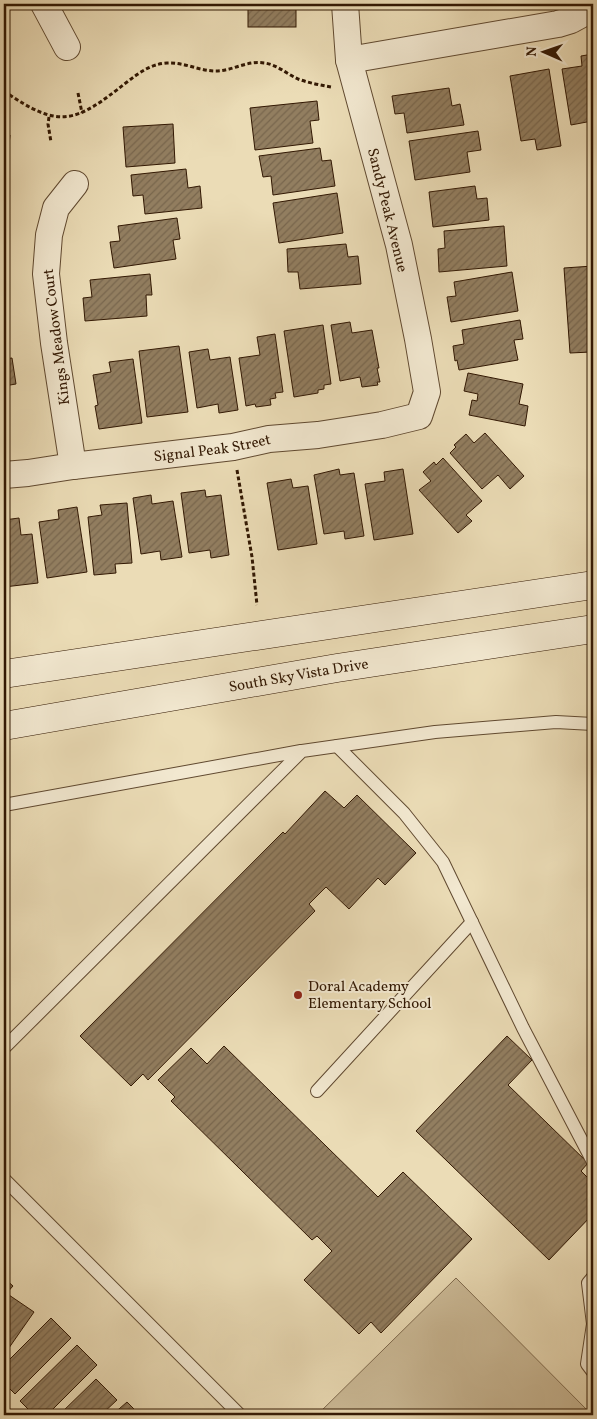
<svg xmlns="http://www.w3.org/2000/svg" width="597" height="1419" viewBox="0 0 597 1419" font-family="Vollkorn,serif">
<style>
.green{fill:#ccbb98;stroke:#7f6a4e}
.building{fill:url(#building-hatch);stroke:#321803}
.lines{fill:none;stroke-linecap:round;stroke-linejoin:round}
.service-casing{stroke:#604930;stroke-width:14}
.minor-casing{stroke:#604930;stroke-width:28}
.secondary-casing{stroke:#321803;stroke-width:29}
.path{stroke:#321803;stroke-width:3;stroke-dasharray:4 2.5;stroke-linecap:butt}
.service{stroke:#f2e8d0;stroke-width:12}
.minor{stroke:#f2e8d0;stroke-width:26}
.secondary{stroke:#f2e8d0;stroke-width:28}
.poi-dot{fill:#8f2418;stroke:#f2e8d0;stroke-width:2}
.labels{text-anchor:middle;stroke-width:4;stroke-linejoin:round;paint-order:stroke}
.street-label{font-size:15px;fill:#321803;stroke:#f2e8d0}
.poi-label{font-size:15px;fill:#321803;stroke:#f2e8d0;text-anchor:start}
</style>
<defs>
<pattern id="building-hatch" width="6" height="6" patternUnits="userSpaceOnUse" patternTransform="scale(1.25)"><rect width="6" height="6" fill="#927e60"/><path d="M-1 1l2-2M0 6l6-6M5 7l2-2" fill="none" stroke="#78664d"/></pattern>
</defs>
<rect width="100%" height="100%" fill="#ebdcb6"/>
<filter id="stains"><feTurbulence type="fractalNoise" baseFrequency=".004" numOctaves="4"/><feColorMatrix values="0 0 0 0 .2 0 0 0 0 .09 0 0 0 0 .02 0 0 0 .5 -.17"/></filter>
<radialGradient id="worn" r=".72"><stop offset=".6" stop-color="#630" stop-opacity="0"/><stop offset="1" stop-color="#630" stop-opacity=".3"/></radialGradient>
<polygon class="green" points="456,1278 592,1415 317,1415"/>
<g class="building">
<rect x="248" y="4" width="48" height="23"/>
<polygon points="593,54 593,111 590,111 592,121 571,125 562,69 582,66 581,56"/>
<polygon points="549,69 561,146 537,150 535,139 521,141 510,76"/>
<polygon points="449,88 452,106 460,104 464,125 407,133 404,113 395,114 392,96"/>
<polygon points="317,101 319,120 310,121 313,143 255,150 250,108"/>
<polygon points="173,124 175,163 126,167 123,127"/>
<polygon points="478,131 481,150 467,152 470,172 415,180 409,141"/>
<polygon points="4,134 10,135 7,166 4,165"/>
<polygon points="320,148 322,161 331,160 335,186 273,195 271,176 263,177 259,156"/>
<polygon points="186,169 188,188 200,186 202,208 145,214 143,195 133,196 131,175"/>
<polygon points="475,186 477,199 487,198 489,220 433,227 429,192"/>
<polygon points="337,193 343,233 279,243 273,203"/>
<polygon points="177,218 180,239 173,240 176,259 114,268 110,242 120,241 118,226"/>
<polygon points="504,226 507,266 439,272 438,249 445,248 444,231"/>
<polygon points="346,244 348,257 358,256 361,284 300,289 298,272 288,272 287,249"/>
<polygon points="593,266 593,331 590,332 591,352 570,353 564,268"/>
<polygon points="512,272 518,311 451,322 447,297 456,296 454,282"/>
<polygon points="150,274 152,295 146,295 147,316 85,321 83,298 92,297 90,280"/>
<polygon points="6,297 8,337 4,338 4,298"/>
<polygon points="520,320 523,339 514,340 518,360 459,370 457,360 455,361 453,346 464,344 462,330"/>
<polygon points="350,322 352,333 372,330 379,368 377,368 380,382 377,382 378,385 362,387 360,377 340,381 331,325"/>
<polygon points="323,325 331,384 324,385 324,389 318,390 318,393 294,397 284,331"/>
<polygon points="275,334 283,392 275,393 276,398 270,399 271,405 256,407 255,404 246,406 239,358 260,355 257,337"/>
<polygon points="179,346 188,412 147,417 139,351"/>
<polygon points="208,349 210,360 230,357 238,410 219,413 218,404 197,408 189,352"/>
<polygon points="12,358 16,384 4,386 4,359"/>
<polygon points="133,359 142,423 99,429 95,406 98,405 93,375 111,372 109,362"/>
<polygon points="468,373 523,384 519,404 528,406 525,426 469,415 472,400 477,401 478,394 464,391"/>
<polygon points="485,433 524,476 510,489 498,475 482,489 450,453 456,447 454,445 466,434 474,443"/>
<polygon points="443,458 482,501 466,515 472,521 458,533 419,490 431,481 423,472 434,462 436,465"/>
<polygon points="339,469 340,475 354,473 364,536 345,539 344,531 324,534 314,475"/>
<polygon points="403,469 413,534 374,540 365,484 385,481 384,472"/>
<polygon points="291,479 293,488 308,486 317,544 278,550 267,483"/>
<polygon points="205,490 206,497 221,495 229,555 211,558 210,550 189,553 181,493"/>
<polygon points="151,495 152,504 173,501 182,557 161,560 160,551 141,554 133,498"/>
<polygon points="127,503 132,563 115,564 116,573 94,575 88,517 102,515 100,505"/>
<polygon points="77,507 87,572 47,578 39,522 59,519 58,510"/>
<polygon points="19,518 21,535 32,534 38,583 4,587 4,520"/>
<polygon points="325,791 344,808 357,795 416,853 385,885 378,878 349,909 326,887 309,904 315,911 148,1080 143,1074 131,1086 80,1036 283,832 285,834"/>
<polygon points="507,1036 532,1060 508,1085 588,1163 581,1171 593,1183 593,1214 549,1260 416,1131"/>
<polygon points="224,1046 378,1197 403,1172 472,1239 381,1333 371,1322 359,1334 304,1280 332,1251 317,1236 312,1240 171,1101 175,1097 158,1080 191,1048 207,1064"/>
<polygon points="4,1278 13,1286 4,1296"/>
<polygon points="9,1295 34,1312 4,1355 4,1303"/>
<polygon points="51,1318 71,1338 15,1394 4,1383 4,1365"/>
<polygon points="77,1345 97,1365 47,1415 34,1415 20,1401"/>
<polygon points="96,1379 117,1400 101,1415 59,1415"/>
<polygon points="127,1402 140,1415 112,1415"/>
</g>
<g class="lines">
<defs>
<g id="service">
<polyline points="337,746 404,813 443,862 523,1028 593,1162"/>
<polyline points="4,805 301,751"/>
<polyline points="4,1048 302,751 435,732 556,722 593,724"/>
<polyline points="317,1091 472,922"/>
<polyline points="4,1179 240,1415"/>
<polyline points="593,1277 588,1283 593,1324 587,1364 593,1372"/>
</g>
<g id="minor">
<polyline points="44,4 67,47"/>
<polyline points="349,60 558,24 571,20 593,8"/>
<polyline points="73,466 54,343 46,274 49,235 56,208 75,184"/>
<path id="s1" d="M4,475L28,473L73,466L233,447L269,439L318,435L382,425L419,416L427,392L418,339L399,245L349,60L345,4"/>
</g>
<g id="secondary">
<polyline points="4,674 593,585"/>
<path id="s2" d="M4,726L337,668L593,629"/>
</g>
</defs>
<use href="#service" class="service-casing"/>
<use href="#minor" class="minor-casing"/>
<use href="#secondary" class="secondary-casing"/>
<g class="path">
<path d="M4,91C60,130 75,123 127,82C140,72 151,64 167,63C184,62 199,71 216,71C232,71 248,60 264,63C276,64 287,74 298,79C309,83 320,85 331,87"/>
<polyline points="78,93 82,113"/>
<polyline points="49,117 48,124 51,142"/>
<polyline points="237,470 252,557 257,605"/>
</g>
<use href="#service" class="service"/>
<use href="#minor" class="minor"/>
<use href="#secondary" class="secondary"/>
</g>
<circle class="poi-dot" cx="298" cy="995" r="5"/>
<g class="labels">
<g class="street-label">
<text transform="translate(388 210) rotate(76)" y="5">Sandy Peak Avenue</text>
<text transform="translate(56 337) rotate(-97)" y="5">Kings Meadow Court</text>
<text dy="5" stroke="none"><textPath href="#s1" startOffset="210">Signal Peak Street</textPath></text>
<text dy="5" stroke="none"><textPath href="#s2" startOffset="299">South Sky Vista Drive</textPath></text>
</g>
<g class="poi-label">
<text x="308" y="991">Doral Academy<tspan x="308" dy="17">Elementary School</tspan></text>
</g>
</g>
<rect width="597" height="1419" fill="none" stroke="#ebdcb6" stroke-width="20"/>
<rect x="5" y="5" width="587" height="1409" fill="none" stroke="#321803" stroke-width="2.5"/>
<rect x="10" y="10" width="577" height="1399" fill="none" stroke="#321803"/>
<g transform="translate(544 52) rotate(272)" stroke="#f2e8d0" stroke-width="4" paint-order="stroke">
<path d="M0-4L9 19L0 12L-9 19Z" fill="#321803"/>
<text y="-8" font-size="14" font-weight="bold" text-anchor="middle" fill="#321803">N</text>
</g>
<rect width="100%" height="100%" filter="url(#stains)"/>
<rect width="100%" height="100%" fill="url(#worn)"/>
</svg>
